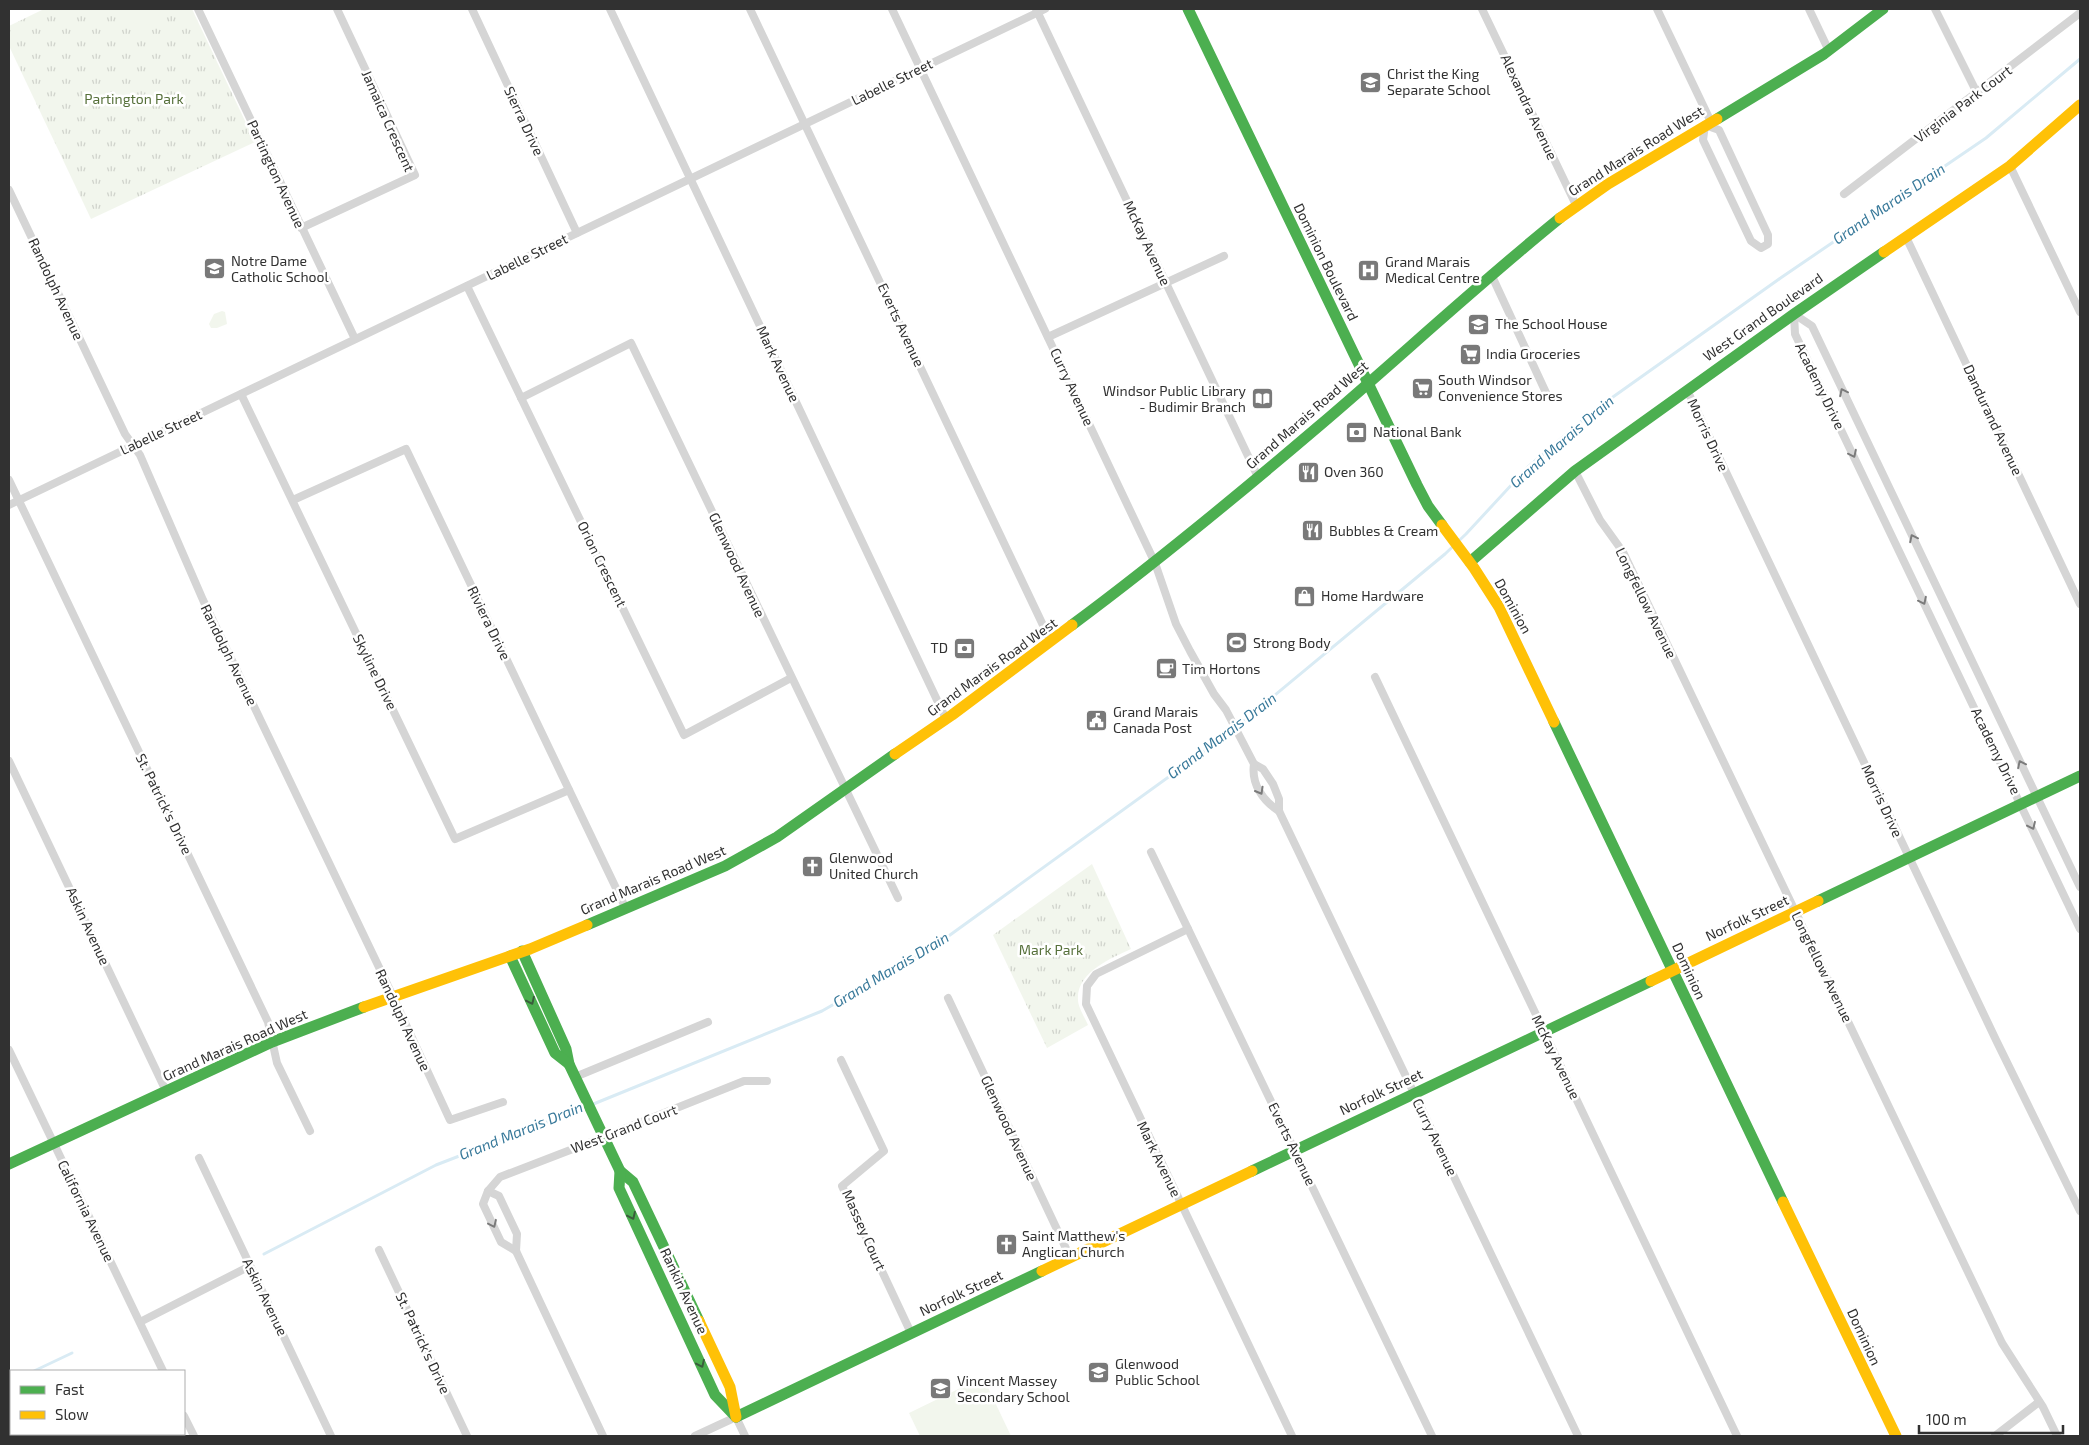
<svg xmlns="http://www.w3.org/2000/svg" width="2089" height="1445" viewBox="0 0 2089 1445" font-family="'Exo 2',sans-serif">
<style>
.grass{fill:url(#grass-tufts)}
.forest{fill:url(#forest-crowns)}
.garden{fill:#f2f6ed}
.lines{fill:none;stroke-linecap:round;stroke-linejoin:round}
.stream{stroke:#d9ebf4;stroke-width:3}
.street{stroke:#d5d5d5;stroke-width:8}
.fast{stroke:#4caf50;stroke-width:11}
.slow{stroke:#ffc107;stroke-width:11}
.oneway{stroke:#7b7b7b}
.oneway2{stroke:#3a5d3c}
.labels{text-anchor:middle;stroke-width:5;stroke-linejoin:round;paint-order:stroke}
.poi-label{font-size:14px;fill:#313131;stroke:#fff;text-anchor:start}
.street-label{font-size:14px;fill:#313131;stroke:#fff}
.park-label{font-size:14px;fill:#56703a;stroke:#fff}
.water-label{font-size:15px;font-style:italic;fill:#38799a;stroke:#fff}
</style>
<defs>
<pattern id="grass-tufts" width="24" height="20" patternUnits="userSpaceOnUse" patternTransform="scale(1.25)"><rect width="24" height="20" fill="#f2f6ed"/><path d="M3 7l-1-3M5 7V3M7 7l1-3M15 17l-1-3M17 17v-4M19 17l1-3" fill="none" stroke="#d0d3cc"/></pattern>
<pattern id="forest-crowns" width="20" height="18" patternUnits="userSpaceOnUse" patternTransform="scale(1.25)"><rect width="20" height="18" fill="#f2f6ed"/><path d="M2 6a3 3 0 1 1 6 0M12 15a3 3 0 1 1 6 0" fill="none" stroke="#d0d3cc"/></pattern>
</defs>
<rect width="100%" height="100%" fill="#fff"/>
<g class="grass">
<polygon points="44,9 192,9 255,142 91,219 9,46 9,26"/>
<polygon points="222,311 225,312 227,324 217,328 211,328 209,324 214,314"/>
<path d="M1092,864L1131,949C1112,958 1076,972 1078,1000C1078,1007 1085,1018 1088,1025L1047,1048L993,935Z"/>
</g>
<polygon class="forest" points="11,1408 11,1434 125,1434 127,1436 9,1436 9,1409"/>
<g class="garden">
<path d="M126,9H161C156,34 126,27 126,9Z"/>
<polygon points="983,1377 1011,1436 920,1436 909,1413"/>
</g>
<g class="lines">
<g class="stream">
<polyline points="591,1105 822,1011 932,948 1228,734 1445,554 1466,534 1528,467 1596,409 1782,277 1986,138 2080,59"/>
<polyline points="264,1254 436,1165 586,1107"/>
<polyline points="34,1371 72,1353"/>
<polyline points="9,1383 11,1382"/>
</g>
<g class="street">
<polyline points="198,9 355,339"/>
<polyline points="472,9 577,233"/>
<polyline points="610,9 946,719"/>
<polyline points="750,9 1051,642"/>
<polyline points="892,9 1155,563 1176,624 1190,651 1214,694 1226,710 1254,764 1263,769 1273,784 1279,799 1279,811 1578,1436"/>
<polyline points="1036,9 1258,477"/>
<polyline points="1482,9 1576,205"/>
<polyline points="1657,9 1711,122"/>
<polyline points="1809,9 1829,51"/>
<polyline points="1935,9 1977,93"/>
<polygon points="1705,125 1719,130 1768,235 1768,244 1761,248 1751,241 1703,140"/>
<polyline points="2010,166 2080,312"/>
<polyline points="9,190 125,434 140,455 203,600 388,986 450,1120 503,1102"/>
<polyline points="1844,194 2080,13"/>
<polyline points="301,228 415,175 337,9"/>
<polyline points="1906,237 2080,604"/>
<polyline points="1491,274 1548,397"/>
<polyline points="467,286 684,735 791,678"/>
<polyline points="1794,314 1795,334 2080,929"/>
<polyline points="1794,314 1812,326 2080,887"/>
<polyline points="1048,337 1224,256"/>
<polyline points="1687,390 1996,1040 2080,1211"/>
<polyline points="241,394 455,839 569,790"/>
<polyline points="521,398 631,343 898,898"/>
<polyline points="1575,471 1600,520 1623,552 2002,1343 2043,1407 2057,1436"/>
<polyline points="9,480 268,1022 277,1063 310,1131"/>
<polyline points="293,500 406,449 626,909"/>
<polyline points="9,505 1045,9"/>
<polyline points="1375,677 1737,1436"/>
<polyline points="9,761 166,1091"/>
<path d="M1254,764C1251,784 1263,801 1279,811"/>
<polyline points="1151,852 1432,1436"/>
<polyline points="1188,929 1096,974 1087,986 1086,1004 1292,1436"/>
<polyline points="948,998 1070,1257"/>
<polyline points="9,1050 163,1371"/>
<polyline points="841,1060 884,1151 842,1186 911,1333"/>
<polyline points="575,1077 708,1022"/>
<polyline points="199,1158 331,1436"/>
<polyline points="488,1191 499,1196 517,1234 516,1251 603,1436"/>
<polyline points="379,1250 467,1436"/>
<polyline points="516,1251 501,1242 483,1204 488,1191 500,1177 604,1137 744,1081 767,1081"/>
<polyline points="140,1322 250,1266"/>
<polyline points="184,1416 194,1436"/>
<polyline points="695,1436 736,1417 745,1436"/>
<polyline points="1995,1436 2039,1402"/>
</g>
<g class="fast">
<polyline points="1188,9 1417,485 1428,506 1442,525"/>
<polyline points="1717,119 1824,54 1883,9"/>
<polyline points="1470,562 1575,471 1794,314 1884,252"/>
<path d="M1072,625C1157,562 1238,495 1319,426C1400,357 1477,285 1560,218"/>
<polyline points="1554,722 1783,1202"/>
<polyline points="1818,901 2080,776"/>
<polyline points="587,925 725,866 777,837 895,754"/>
<polyline points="522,951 566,1049 569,1064 620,1171 633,1182 699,1321"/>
<polyline points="510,956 555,1053 569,1064"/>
<polyline points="9,1164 272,1042 364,1007"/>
<polyline points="620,1171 619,1188 715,1395 736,1417"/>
<polyline points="1252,1171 1651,981"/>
<polyline points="736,1417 1042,1271"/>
</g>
<g class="slow">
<polyline points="1560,218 1608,184 1717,119"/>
<polyline points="1884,252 2010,166 2080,105"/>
<polyline points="1442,525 1474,568 1499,607 1554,722"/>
<polyline points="895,754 952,715 1072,625"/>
<polyline points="1651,981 1818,901"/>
<polyline points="364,1007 530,949 587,925"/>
<polyline points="1783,1202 1896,1436"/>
<polyline points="1042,1271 1252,1171"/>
<polyline points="699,1321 730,1387 736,1417"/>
</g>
</g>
<defs><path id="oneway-chevron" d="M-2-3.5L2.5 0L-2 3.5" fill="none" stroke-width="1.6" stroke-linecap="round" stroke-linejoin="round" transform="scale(1.25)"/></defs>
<g class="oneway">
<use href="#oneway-chevron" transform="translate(1843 392) rotate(-116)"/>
<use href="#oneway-chevron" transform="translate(1853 454) rotate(64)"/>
<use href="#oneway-chevron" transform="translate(1913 538) rotate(-116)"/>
<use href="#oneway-chevron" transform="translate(1923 601) rotate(64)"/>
<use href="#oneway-chevron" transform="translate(2021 764) rotate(-116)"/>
<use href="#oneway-chevron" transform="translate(1260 791) rotate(60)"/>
<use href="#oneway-chevron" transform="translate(2032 826) rotate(65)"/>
<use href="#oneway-chevron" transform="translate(493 1224) rotate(65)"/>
</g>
<g class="oneway2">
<use href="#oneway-chevron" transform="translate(531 1001) rotate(65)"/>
<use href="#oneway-chevron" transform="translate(632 1216) rotate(65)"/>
<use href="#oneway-chevron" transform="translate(701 1364) rotate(65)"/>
</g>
<defs>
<symbol id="school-square" viewBox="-11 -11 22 22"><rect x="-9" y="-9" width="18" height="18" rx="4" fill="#797979" stroke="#fff"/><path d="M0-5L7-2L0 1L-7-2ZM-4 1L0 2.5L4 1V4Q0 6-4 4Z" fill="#fff"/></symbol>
<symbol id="hospital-square" viewBox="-11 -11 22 22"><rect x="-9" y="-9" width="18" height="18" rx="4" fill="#797979" stroke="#fff"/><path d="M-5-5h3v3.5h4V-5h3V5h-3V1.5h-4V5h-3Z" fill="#fff"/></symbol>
<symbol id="supermarket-square" viewBox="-11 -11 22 22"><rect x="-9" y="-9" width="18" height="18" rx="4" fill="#797979" stroke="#fff"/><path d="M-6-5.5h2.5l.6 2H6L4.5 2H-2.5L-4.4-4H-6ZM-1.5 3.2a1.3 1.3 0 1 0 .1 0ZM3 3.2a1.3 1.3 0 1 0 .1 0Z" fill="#fff"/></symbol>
<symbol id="library-square" viewBox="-11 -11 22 22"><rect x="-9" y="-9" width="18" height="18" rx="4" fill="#797979" stroke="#fff"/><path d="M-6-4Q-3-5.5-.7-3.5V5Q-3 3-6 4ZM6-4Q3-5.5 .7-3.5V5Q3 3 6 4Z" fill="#fff"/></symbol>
<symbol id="bank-square" viewBox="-11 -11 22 22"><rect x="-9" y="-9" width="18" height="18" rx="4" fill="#797979" stroke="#fff"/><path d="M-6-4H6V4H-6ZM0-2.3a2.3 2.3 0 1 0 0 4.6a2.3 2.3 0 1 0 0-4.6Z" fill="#fff"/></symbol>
<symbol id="restaurant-square" viewBox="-11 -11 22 22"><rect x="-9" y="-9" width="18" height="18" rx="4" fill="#797979" stroke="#fff"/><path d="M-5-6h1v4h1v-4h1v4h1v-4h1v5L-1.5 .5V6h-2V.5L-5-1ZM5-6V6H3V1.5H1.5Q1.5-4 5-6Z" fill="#fff"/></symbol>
<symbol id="shop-square" viewBox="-11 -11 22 22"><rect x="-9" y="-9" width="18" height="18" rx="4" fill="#797979" stroke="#fff"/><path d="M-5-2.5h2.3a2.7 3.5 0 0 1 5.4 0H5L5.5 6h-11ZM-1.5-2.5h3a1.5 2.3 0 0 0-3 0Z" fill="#fff"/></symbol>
<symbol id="stadium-square" viewBox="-11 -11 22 22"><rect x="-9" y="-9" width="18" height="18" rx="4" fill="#797979" stroke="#fff"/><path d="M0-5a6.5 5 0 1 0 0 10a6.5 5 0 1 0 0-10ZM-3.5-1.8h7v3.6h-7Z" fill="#fff"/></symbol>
<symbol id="cafe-square" viewBox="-11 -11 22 22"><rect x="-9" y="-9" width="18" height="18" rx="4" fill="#797979" stroke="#fff"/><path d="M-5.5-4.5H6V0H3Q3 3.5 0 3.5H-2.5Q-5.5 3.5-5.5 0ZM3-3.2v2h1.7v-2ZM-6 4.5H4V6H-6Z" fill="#fff"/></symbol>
<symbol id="civic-square" viewBox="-11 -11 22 22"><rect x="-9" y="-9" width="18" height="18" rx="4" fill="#797979" stroke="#fff"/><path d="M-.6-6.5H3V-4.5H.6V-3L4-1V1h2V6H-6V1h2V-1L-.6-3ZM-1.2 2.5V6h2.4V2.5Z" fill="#fff"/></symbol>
<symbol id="church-square" viewBox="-11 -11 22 22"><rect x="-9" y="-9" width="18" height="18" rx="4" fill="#797979" stroke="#fff"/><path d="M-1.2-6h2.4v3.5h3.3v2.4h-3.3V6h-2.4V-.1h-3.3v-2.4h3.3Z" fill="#fff"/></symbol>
</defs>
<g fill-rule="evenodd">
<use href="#school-square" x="1358" y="70" width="25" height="25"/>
<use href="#school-square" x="202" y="256" width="25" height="25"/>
<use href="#hospital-square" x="1356" y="258" width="25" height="25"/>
<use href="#school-square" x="1466" y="312" width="25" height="25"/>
<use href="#supermarket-square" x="1458" y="342" width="25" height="25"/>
<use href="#supermarket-square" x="1410" y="376" width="25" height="25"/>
<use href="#library-square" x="1250" y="386" width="25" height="25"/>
<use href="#bank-square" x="1344" y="420" width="25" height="25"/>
<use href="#restaurant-square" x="1296" y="460" width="25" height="25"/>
<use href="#restaurant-square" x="1300" y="518" width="25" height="25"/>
<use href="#shop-square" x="1292" y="584" width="25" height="25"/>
<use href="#stadium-square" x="1224" y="630" width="25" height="25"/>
<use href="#bank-square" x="952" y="636" width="25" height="25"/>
<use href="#cafe-square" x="1154" y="656" width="25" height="25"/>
<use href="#civic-square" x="1084" y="708" width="25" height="25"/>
<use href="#church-square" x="800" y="854" width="25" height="25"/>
<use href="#church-square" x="994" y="1232" width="25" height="25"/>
<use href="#school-square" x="1086" y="1360" width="25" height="25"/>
<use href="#school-square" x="928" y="1376" width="25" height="25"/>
</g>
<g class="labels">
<g class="poi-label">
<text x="1387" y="79">Christ the King<tspan x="1387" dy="16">Separate School</tspan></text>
<text x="231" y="266">Notre Dame<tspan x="231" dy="16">Catholic School</tspan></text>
<text x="1385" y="267">Grand Marais<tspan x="1385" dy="16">Medical Centre</tspan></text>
<text x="1495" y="329">The School House</text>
<text x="1486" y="359">India Groceries</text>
<text x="1438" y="385">South Windsor<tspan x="1438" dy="16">Convenience Stores</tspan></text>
<text x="1246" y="396" text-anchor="end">Windsor Public Library<tspan x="1246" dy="16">- Budimir Branch</tspan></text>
<text x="1373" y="437">National Bank</text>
<text x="1324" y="477">Oven 360</text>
<text x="1329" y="536">Bubbles &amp; Cream</text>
<text x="1321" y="601">Home Hardware</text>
<text x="1253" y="648">Strong Body</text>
<text x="948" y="653" text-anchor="end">TD</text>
<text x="1182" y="674">Tim Hortons</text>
<text x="1113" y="717">Grand Marais<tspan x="1113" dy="16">Canada Post</tspan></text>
<text x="829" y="863">Glenwood<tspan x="829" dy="16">United Church</tspan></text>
<text x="1022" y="1241">Saint Matthew's<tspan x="1022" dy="16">Anglican Church</tspan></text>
<text x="1115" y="1369">Glenwood<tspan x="1115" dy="16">Public School</tspan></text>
<text x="957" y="1386">Vincent Massey<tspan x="957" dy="16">Secondary School</tspan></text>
</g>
<g class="street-label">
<text transform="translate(892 82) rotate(-26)" y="5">Labelle Street</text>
<text transform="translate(1963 104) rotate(-37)" y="5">Virginia Park Court</text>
<text transform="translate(1529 107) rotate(65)" y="5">Alexandra Avenue</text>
<text transform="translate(388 121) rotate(66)" y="5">Jamaica Crescent</text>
<text transform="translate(524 121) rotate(65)" y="5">Sierra Drive</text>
<text transform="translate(1636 151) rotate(-32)" y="5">Grand Marais Road West</text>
<text transform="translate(276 174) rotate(65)" y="5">Partington Avenue</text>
<text transform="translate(1147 243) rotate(65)" y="5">McKay Avenue</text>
<text transform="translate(527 257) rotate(-26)" y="5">Labelle Street</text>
<text transform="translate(1326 262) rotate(64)" y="5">Dominion Boulevard</text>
<text transform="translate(56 289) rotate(65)" y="5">Randolph Avenue</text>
<text transform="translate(1763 317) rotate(-35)" y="5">West Grand Boulevard</text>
<text transform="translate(901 325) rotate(65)" y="5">Everts Avenue</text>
<text transform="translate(778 364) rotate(65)" y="5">Mark Avenue</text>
<text transform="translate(1820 386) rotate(64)" y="5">Academy Drive</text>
<text transform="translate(1072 387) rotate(65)" y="5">Curry Avenue</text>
<text transform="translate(1307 415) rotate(-41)" y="5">Grand Marais Road West</text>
<text transform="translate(1993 420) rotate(65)" y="5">Dandurand Avenue</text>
<text transform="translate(161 432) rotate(-25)" y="5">Labelle Street</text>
<text transform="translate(1708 435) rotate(65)" y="5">Morris Drive</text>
<text transform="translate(602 564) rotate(64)" y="5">Orion Crescent</text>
<text transform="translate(737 565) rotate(65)" y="5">Glenwood Avenue</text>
<text transform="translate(1646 603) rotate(64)" y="5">Longfellow Avenue</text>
<text transform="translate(1513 606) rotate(61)" y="5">Dominion</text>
<text transform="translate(489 623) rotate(64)" y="5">Riviera Drive</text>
<text transform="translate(229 655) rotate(64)" y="5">Randolph Avenue</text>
<text transform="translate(992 667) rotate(-36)" y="5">Grand Marais Road West</text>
<text transform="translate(375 672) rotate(64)" y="5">Skyline Drive</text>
<text transform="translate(1996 751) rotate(64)" y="5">Academy Drive</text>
<text transform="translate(1882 801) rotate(65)" y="5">Morris Drive</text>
<text transform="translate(164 804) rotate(64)" y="5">St. Patrick's Drive</text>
<text transform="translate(653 880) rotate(-23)" y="5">Grand Marais Road West</text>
<text transform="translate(1747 918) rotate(-25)" y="5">Norfolk Street</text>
<text transform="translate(88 926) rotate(65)" y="5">Askin Avenue</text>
<text transform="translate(1822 967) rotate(64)" y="5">Longfellow Avenue</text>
<text transform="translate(1689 971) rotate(65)" y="5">Dominion</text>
<text transform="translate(403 1020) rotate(65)" y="5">Randolph Avenue</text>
<text transform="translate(235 1045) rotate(-24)" y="5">Grand Marais Road West</text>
<text transform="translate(1556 1057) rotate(64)" y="5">McKay Avenue</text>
<text transform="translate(1381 1092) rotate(-25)" y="5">Norfolk Street</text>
<text transform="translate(1009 1128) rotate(65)" y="5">Glenwood Avenue</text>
<text transform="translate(624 1129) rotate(-21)" y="5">West Grand Court</text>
<text transform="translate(1435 1137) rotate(64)" y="5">Curry Avenue</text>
<text transform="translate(1292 1144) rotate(64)" y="5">Everts Avenue</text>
<text transform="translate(1159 1159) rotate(64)" y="5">Mark Avenue</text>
<text transform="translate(86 1211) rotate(64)" y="5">California Avenue</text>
<text transform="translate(864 1230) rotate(66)" y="5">Massey Court</text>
<text transform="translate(684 1291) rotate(65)" y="5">Rankin Avenue</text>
<text transform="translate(961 1293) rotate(-25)" y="5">Norfolk Street</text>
<text transform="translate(265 1297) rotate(64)" y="5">Askin Avenue</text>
<text transform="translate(1864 1337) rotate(65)" y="5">Dominion</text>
<text transform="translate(423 1343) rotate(65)" y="5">St. Patrick's Drive</text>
</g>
<g class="park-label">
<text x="134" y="104">Partington Park</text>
<text x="1051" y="955">Mark Park</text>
</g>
<g class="water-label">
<text transform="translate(1889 204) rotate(-34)" y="5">Grand Marais Drain</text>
<text transform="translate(1562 442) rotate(-41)" y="5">Grand Marais Drain</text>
<text transform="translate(1222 736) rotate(-37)" y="5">Grand Marais Drain</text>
<text transform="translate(891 970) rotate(-31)" y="5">Grand Marais Drain</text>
<text transform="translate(521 1131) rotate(-22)" y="5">Grand Marais Drain</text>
</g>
</g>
<rect width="2089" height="1445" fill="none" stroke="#313131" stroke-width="20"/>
<rect x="10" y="1370" width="175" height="65" fill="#ffffff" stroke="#adadad"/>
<rect x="20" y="1386" width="25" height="8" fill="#4caf50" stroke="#adadad"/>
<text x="55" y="1395" font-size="15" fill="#313131">Fast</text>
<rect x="20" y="1411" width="25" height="8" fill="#ffc107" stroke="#adadad"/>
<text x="55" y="1420" font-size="15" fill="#313131">Slow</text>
<path d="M1919 1425v8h144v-8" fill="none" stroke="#313131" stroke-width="2.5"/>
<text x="1926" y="1425" font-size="15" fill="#313131" stroke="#ffffff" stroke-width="4" paint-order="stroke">100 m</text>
</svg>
